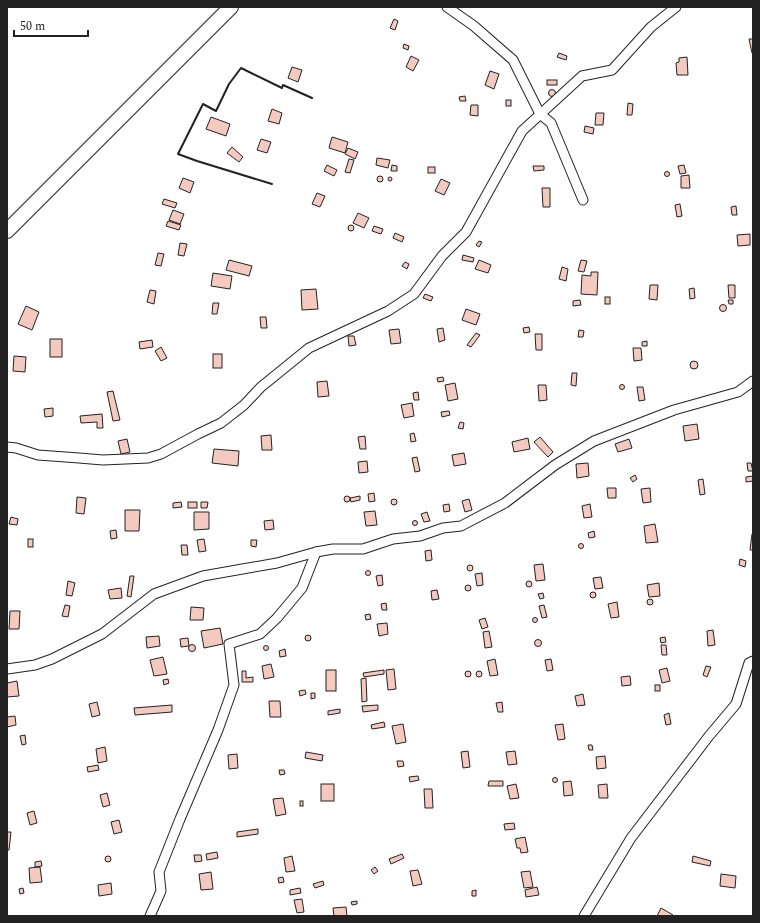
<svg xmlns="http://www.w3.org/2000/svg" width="760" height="923" viewBox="0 0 760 923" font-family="Spectral,serif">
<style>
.building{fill:#f3c9c0;stroke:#222}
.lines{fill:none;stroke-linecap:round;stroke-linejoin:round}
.minor-casing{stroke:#222;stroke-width:11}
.primary-casing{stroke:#222;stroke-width:16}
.minor{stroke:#fff;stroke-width:9}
.primary{stroke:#fff;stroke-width:14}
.wall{stroke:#222;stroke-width:2}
</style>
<rect width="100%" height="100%" fill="#fff"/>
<g class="building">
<polygon points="394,19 398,21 395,30 390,28"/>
<polygon points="749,39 753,39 753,53 752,53"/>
<polygon points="404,44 409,46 408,50 403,48"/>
<polygon points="559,53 567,56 566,60 557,57"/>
<polygon points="411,56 419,60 413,71 406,67"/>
<polygon points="687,57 688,75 677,75 676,63 679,62 679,58"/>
<polygon points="292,67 302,70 298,82 288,78"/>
<polygon points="490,71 499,74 494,89 485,85"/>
<rect x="547" y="80" width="10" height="5"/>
<circle cx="552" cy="93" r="3.5"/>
<polygon points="465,96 466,101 460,101 459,97"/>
<rect x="506" y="100" width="5" height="6"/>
<polygon points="628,103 633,104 632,115 627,115"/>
<polygon points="471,105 478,105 478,116 470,115"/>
<polygon points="272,109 282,113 279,124 268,121"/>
<polygon points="596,113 604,113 603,125 595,125"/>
<polygon points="211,117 230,124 226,136 206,129"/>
<polygon points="585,126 594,128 593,134 584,132"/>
<polygon points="332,137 348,142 345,153 329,148"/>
<polygon points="261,139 271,142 267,153 257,150"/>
<polygon points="232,147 243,157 239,162 227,153"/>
<polygon points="348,148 358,152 355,159 345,154"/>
<polygon points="377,158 390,160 388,168 376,165"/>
<polygon points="349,159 354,160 350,173 345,172"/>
<polygon points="327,165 337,170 334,176 324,171"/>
<polygon points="392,165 397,166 397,171 391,171"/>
<polygon points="684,165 686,173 680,174 678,166"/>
<polygon points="533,166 544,166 544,170 534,171"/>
<rect x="428" y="167" width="7" height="6"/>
<circle cx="667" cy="174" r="2.5"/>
<polygon points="689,175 690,188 681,188 681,176"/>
<circle cx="380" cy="179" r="3"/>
<circle cx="390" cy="179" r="2"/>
<polygon points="183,178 194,182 190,193 179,188"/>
<polygon points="441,179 450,183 444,195 435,191"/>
<polygon points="542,188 550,188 550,207 543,207"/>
<polygon points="317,193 325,196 320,207 312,204"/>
<polygon points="164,199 177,203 175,208 162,204"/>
<polygon points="680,204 682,216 677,217 675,205"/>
<polygon points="736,206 737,215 732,215 731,207"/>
<polygon points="173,210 184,214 180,224 169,220"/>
<polygon points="358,213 369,218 364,228 353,223"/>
<polygon points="168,221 181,225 179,230 166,226"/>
<circle cx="351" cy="228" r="3"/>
<polygon points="374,226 383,229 381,234 372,231"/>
<polygon points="395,233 404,237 402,242 393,238"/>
<polygon points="750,234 750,245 738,246 737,235"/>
<polygon points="479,241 482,242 479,247 476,245"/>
<polygon points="180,243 187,244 184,256 178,255"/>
<polygon points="158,253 164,254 161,266 155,265"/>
<polygon points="463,255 474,258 473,262 462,260"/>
<polygon points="229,260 252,266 249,276 226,270"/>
<polygon points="479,260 491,265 488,273 475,269"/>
<polygon points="581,260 587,261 584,272 578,271"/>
<polygon points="405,262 409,264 407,269 402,266"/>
<polygon points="562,267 568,269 566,281 559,279"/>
<polygon points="591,272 598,272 597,295 581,294 582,275 591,276"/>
<polygon points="213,273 232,276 230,289 211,286"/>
<polygon points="650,285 658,285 657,300 649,299"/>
<polygon points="728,285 735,285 735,298 729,298"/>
<polygon points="694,288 695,298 690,299 689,289"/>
<polygon points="316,289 318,309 302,310 301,290"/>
<polygon points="150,290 156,291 154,304 147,302"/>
<polygon points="425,294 433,297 431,301 423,298"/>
<rect x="605" y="297" width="5" height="7"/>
<polygon points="580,300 581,305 573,306 573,301"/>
<polygon points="728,300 733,300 733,304 729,304"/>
<polygon points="213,303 219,303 217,314 212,314"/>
<circle cx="723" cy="308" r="3.5"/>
<polygon points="26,306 39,312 32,330 18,324"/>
<polygon points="466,309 480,314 476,325 462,320"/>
<polygon points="260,317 266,317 267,328 261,328"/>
<polygon points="529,327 530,332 524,333 523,328"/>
<polygon points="443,328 445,340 439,342 437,329"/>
<polygon points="399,329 401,343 391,344 389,330"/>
<polygon points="579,330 584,331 583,337 578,337"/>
<polygon points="476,333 480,335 471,347 467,345"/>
<polygon points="535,334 542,334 542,350 536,350"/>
<polygon points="348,336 354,336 356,345 349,346"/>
<rect x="50" y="339" width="12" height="18"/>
<polygon points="152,340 153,347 140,349 139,342"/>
<polygon points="647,341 647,346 642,346 642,342"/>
<polygon points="161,347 167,358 161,361 155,351"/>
<polygon points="633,348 641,348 642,360 634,361"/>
<rect x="213" y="354" width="9" height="14"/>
<polygon points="14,356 26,357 25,372 13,371"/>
<circle cx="694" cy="365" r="4"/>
<polygon points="572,373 577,373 576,386 571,385"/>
<polygon points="443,377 444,381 438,382 437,378"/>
<polygon points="327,381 329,396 318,397 317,382"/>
<polygon points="455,383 458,399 448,401 445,385"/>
<circle cx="622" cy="387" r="2.5"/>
<polygon points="538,385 546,385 547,400 539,401"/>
<polygon points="637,387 643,387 645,400 639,401"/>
<polygon points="113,391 120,420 113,421 107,392"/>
<polygon points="418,392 419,400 414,400 413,393"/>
<polygon points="412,403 414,416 404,418 401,405"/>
<polygon points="53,408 53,416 45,417 44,409"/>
<polygon points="449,411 450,415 442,417 441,412"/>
<polygon points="102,414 103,428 97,428 97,422 81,423 80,416"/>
<polygon points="460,422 464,423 463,429 458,428"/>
<polygon points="697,424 699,439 685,441 683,426"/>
<polygon points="414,433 416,441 411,442 410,434"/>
<polygon points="271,435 272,450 262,450 261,436"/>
<polygon points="365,436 366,449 360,449 358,437"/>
<polygon points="540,437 553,452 548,457 534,442"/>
<polygon points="528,438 530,449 514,452 512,442"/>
<polygon points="127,439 130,452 121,454 118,441"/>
<polygon points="629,439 632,448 618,452 615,444"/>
<polygon points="214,449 239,451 238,466 212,463"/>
<polygon points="464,453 466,464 454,466 452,455"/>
<polygon points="417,457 420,471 415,472 412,458"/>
<polygon points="367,461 368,472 359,473 358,462"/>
<polygon points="588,463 589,476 577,478 576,464"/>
<polygon points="747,463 751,463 753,471 748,471"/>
<polygon points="635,475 637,479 633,482 630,478"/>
<polygon points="753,476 753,481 746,482 746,477"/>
<polygon points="703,479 705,494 700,495 698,480"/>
<polygon points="607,488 616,488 616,498 608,498"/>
<polygon points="650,488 651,502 643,503 641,489"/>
<polygon points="374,493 375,501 369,502 368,494"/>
<polygon points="360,496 360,500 351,502 350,498"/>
<circle cx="347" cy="499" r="3"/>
<polygon points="77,497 86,498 84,514 76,513"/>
<circle cx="394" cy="502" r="3"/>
<polygon points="469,499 472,510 465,512 462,501"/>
<polygon points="181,502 182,507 173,508 173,503"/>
<rect x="188" y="502" width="9" height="6"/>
<polygon points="201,502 208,502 207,508 201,508"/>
<polygon points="449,504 450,511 444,512 443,505"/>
<polygon points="590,504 592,517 584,518 582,506"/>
<polygon points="125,510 140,510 139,531 125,531"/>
<polygon points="375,511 377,525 366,526 364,512"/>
<polygon points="194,512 209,512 209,529 194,530"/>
<polygon points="427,512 430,521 424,522 421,514"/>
<polygon points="11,517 18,519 17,525 9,524"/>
<polygon points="273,520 274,529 265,530 264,521"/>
<circle cx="415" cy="523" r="2.5"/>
<polygon points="655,524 658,542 646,543 644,526"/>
<polygon points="116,530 117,538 111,539 110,531"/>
<polygon points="594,531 595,537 589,538 588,533"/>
<polygon points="752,534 753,534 753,550 750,550"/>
<rect x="28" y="539" width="5" height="8"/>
<polygon points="204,539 206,551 199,552 197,540"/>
<polygon points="251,540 257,540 256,547 251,546"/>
<circle cx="581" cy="546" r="2.5"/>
<polygon points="181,545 187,545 188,555 182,555"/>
<polygon points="431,550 432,560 426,561 425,551"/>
<polygon points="740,559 746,561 745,567 739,565"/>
<polygon points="543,564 545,580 536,581 534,565"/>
<circle cx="470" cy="568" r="3"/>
<circle cx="368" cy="573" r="2.5"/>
<polygon points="482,573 483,585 477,586 475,574"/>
<polygon points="382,575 383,585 378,586 376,576"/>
<polygon points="130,576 134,576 131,597 127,596"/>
<polygon points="601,577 603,588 595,589 593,578"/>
<polygon points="68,581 75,583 72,596 66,595"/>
<circle cx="529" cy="584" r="3"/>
<polygon points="659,583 660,596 649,597 647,585"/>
<circle cx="468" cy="588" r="3"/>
<polygon points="121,588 122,598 110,599 108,590"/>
<polygon points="437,590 439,599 432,600 431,591"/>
<circle cx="593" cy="595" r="3"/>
<polygon points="543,593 544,598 540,599 538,594"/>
<circle cx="650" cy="602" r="3"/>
<polygon points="617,602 619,617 611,618 608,604"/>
<polygon points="386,603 387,610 382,610 381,604"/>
<polygon points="65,605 70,606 68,617 62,616"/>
<polygon points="544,605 547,617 542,618 539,606"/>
<polygon points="191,607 204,608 203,620 190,620"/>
<polygon points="10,611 20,611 19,629 9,629"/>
<polygon points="370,614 371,619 366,620 365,615"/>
<circle cx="535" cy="620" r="2.5"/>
<polygon points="485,618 488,627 482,629 479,620"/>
<polygon points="387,623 388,634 379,636 377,624"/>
<polygon points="220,628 223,644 204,648 201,631"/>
<polygon points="713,630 715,645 708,646 707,631"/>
<polygon points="489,631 492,647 485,648 483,632"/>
<circle cx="308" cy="638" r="3"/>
<polygon points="159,636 160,646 147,648 146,637"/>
<polygon points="665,637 666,642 661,643 660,638"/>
<polygon points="188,638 189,646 181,647 180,639"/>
<circle cx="538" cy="643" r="3.5"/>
<circle cx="192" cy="648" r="3.5"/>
<polygon points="661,645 666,645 667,655 662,655"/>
<circle cx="266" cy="648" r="2.5"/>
<polygon points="285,649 286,656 280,657 279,651"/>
<polygon points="163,657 167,674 154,676 150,660"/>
<polygon points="495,659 498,675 490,676 487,661"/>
<polygon points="551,659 553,670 547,671 545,660"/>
<polygon points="271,664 274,677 264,679 262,666"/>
<polygon points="706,666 711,667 707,677 703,675"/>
<polygon points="667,668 670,681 662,683 659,670"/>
<polygon points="394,669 396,689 388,690 386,670"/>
<rect x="326" y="670" width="10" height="21"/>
<polygon points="384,670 384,674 364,677 363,673"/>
<circle cx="468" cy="674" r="3"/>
<circle cx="479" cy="674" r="3"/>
<polygon points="242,671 246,671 246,678 253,677 253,682 242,682"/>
<polygon points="630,676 631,685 622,686 621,677"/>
<polygon points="366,678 367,701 362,702 361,679"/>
<polygon points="168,679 169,683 164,685 163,680"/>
<polygon points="17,681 19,696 7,697 7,683"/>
<rect x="655" y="685" width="5" height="6"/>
<polygon points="305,690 306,694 300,696 299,691"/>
<polygon points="311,693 315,693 315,698 311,699"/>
<polygon points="583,694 585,705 577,706 575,696"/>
<polygon points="269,701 280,701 281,717 270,717"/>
<polygon points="97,702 100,715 92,717 89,704"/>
<polygon points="502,702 503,712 498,712 496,703"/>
<polygon points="172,705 172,712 135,715 134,708"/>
<polygon points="378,705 378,710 363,712 362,706"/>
<polygon points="340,709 340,713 328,715 328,711"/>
<polygon points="669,713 671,724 666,725 664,715"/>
<polygon points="15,716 16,725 7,727 7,717"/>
<polygon points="384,722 385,727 372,729 371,725"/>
<polygon points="403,724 406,742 396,744 392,726"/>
<polygon points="563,724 565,739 558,740 555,725"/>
<polygon points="25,735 26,744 22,745 20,736"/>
<polygon points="588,745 592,745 593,750 589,750"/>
<polygon points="105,747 107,761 98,763 96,749"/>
<polygon points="468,751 470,767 463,768 461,752"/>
<polygon points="515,751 517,764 508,765 506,752"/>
<polygon points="306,752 323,755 322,761 305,758"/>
<polygon points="237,754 238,768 229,769 228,755"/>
<polygon points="605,756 606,768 597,769 596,757"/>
<polygon points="397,761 403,761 404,766 398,767"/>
<polygon points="98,765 99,770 88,772 87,767"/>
<polygon points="279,770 284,770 285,774 280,775"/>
<polygon points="418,776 419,780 410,782 409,777"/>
<circle cx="555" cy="780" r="2.5"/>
<polygon points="489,781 503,781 503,786 488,786"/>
<polygon points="571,781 573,795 564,796 563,782"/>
<rect x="321" y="784" width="13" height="17"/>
<polygon points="516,784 519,798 510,799 507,786"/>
<polygon points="607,784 608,798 599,798 598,785"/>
<polygon points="424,789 432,789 433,808 425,808"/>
<polygon points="107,793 110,805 103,807 100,795"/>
<polygon points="283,798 286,814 276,816 273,799"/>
<rect x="300" y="801" width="3" height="5"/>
<polygon points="34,811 37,823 30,825 27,813"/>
<polygon points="119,820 122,832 114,834 111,822"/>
<polygon points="514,823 515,829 505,830 504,824"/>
<polygon points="258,829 258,834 237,837 237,832"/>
<polygon points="7,832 11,832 9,850 7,850"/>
<polygon points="525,837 528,852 521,853 520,848 517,848 515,839"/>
<polygon points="217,852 218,858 207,860 206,854"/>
<polygon points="402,854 404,858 391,864 389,859"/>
<polygon points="194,855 201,855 202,861 195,862"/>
<circle cx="108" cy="859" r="3"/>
<polygon points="292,856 295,871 286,872 284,858"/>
<polygon points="693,856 711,861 710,866 692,862"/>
<polygon points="41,861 42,866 35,867 35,862"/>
<polygon points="40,867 42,882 30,883 29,868"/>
<polygon points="375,867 378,871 374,874 371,870"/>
<polygon points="418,870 422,884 413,886 410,871"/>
<polygon points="530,871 533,887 524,888 521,872"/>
<polygon points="211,872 213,889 201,890 199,874"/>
<polygon points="721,874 736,876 735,888 720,886"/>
<polygon points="283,877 284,882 279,883 278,878"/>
<polygon points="323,881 324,885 315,888 313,884"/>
<polygon points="111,883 112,894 99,896 98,885"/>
<polygon points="537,887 539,895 526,897 525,890"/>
<polygon points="23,888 24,893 20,894 19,889"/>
<polygon points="300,888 301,893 290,895 290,890"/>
<polygon points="476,890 476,896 472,896 472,891"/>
<polygon points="302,899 304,912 297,913 294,900"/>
<polygon points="357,901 357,904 352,905 351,902"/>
<polygon points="346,907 347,916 334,916 333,908"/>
<polygon points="661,908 673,915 673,916 657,916"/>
</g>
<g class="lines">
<defs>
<g id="minor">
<polyline points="447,7 474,26 513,60 540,114 551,123 583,200"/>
<polyline points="7,447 16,448 38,455 79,458 103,460 148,458 161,454 198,434 221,423 244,405 261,387 309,348 388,311 414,294 442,256 466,232 522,131 582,76 612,70 651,27 676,7"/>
<polyline points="7,669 35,665 52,659 102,634 154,594 203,576 277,563 316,552 333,549 363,549 393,539 420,536 443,528 461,526 505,503 555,465 594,441 674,410 738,392 753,381"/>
<polyline points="150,916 161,891 159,872 180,819 218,730 234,685 229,644 260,634 277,618 302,588 316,552"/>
<polyline points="584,916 631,838 709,736 736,704 749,663 753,661"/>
</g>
<polyline id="primary" points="7,231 231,7"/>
</defs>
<use href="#minor" class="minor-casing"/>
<use href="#primary" class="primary-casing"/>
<use href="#minor" class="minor"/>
<use href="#primary" class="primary"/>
<polyline class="wall" points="272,184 197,161 178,154 203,104 216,111 229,84 241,68 282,88 283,85 312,98"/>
</g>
<rect width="760" height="923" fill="none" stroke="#222222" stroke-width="16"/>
<path d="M14 30v6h74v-6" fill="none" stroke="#222222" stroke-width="2"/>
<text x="20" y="30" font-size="12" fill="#222222" stroke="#ffffff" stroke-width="3" paint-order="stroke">50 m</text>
</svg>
